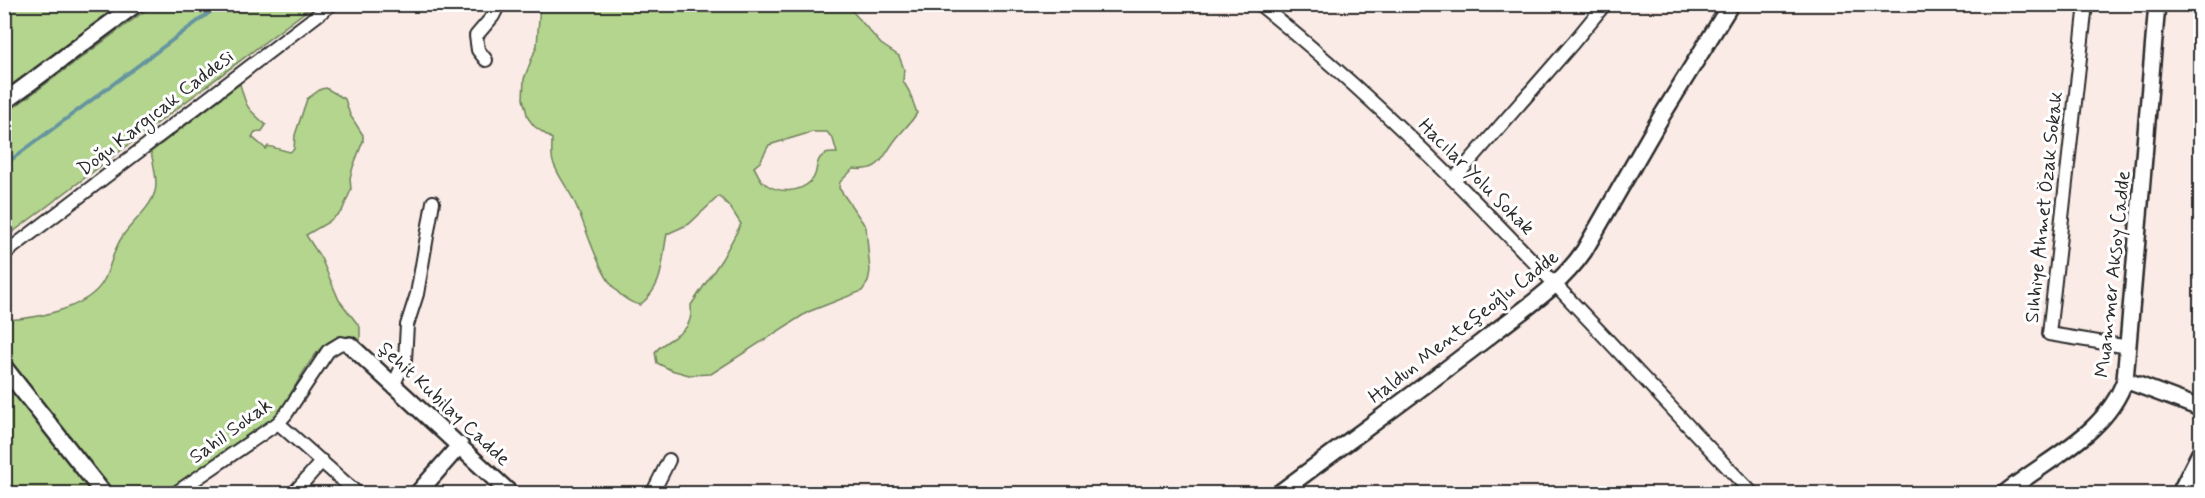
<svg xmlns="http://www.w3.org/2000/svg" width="2205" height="498" viewBox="0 0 2205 498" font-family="Mynerve,sans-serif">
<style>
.green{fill:#b3d58e;stroke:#6f805c;stroke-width:1.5;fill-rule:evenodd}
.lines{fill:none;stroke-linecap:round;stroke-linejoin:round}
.stream{stroke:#6695a0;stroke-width:4}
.minor-casing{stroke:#2b2b2b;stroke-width:16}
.tertiary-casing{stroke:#2b2b2b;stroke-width:20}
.secondary-casing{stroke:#2b2b2b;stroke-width:21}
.minor{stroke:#fff;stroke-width:12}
.tertiary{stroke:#fff;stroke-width:15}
.secondary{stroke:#fff;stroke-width:16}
.labels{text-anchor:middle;stroke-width:6;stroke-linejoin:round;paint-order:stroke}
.street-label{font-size:20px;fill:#2b2b2b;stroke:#fff}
</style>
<rect width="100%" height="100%" fill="#fbebe6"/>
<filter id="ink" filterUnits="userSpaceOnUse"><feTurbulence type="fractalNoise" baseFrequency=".0167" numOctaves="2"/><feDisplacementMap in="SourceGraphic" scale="12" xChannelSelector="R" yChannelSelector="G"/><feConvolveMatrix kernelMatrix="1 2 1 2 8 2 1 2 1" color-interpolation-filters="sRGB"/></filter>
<g filter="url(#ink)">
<g class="green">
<polygon points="5,4 119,4 119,5 5,91"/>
<polygon points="153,5 314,5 5,238 5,114"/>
<path d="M540,5H847L881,44L899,56L904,69L903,81L909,91L917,113C911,123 903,130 896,139C881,158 882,172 853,169L840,182L839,188L866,227L870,271L868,282L862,291L808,312L711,374L689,375L671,370L657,363L655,352C670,334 694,336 691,305L722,259L741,224L730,207L719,196L689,224L667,234C661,262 665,285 640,305C600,296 590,231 573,199C567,187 558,176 553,162C551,155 552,147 552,139L534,126L528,118L523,99L524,79L537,45ZM812,132H827L833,139L837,153C831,153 825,152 820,158C815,165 818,173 812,180C800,193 779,194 764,183C760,180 757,172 754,167L760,162L769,145Z"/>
<path d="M240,84C247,109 246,107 266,125L262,131L255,132L252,137L266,149L268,146L290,152L294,149L295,135L307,99L321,89L326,88L345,99L350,115L363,135V141L353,167L350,178L351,190L342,211L327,223L306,235L321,258L339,300L360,327V345C354,343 348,338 342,338C314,336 291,401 274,420L163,493H116L5,361L4,320C34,319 89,309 104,280C111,266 113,250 122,237C132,221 156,205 156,184C156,173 153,162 151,152Z"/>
<polygon points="5,378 94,493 5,493"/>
</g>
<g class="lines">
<polyline class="stream" points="4,165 221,4"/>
<defs>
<g id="minor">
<path d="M1259,4C1441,150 1592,327 1753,494"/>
<polyline points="2086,4 2049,334 2129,347"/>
<polyline points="486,60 478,50 476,36 493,16 499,4"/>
<polyline points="1454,179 1573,43 1605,4"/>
<polyline points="4,254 332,4"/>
<polyline points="394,384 405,360 407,325 417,294 433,202"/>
<polyline points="278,423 358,494"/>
<polyline points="174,494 278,423 286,414 328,351 341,343 350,345"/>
<polyline points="293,494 322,461"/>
<polyline points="652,494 669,460"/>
</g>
<g id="tertiary">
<polyline points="4,102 136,4"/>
<polyline points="350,345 511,494"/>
<polyline points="4,367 104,494"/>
<polyline points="2125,380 2200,408"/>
<polyline points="417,494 460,445"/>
<path d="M1278,494C1349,440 1422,389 1492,334C1524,309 1560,286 1584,251L1661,117L1731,4"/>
<path d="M2004,494C2046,459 2106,435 2125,380L2157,4"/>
</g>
<g id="secondary">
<polyline points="2180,494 2200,454"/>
<polyline points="2200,494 2200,493"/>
</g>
</defs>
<use href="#minor" class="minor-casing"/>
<use href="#tertiary" class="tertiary-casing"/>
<use href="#secondary" class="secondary-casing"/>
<use href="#minor" class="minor"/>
<use href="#tertiary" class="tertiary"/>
<use href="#secondary" class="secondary"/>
</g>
</g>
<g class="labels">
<g class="street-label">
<text transform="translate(155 112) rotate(-38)" y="7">Doğu Kargıcak Caddesi</text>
<text transform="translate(1477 176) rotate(45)" y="7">Hacılar Yolu Sokak</text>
<text transform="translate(2043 207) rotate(-84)" y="7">Sıhhiye Ahmet Özak Sokak</text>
<text transform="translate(2112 274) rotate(-84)" y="7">Muammer Aksoy Cadde</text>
<text transform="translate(1463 326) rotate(-38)" y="7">Haldun Menteşeoğlu Cadde</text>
<text transform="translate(445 403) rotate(43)" y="7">Şehit Kubilay Cadde</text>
<text transform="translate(230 430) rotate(-36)" y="7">Sahil Sokak</text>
</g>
</g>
<rect width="2205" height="498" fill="none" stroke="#fff" stroke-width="24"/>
<rect x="12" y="12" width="2181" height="474" fill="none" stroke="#2b2b2b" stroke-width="2" filter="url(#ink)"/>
</svg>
